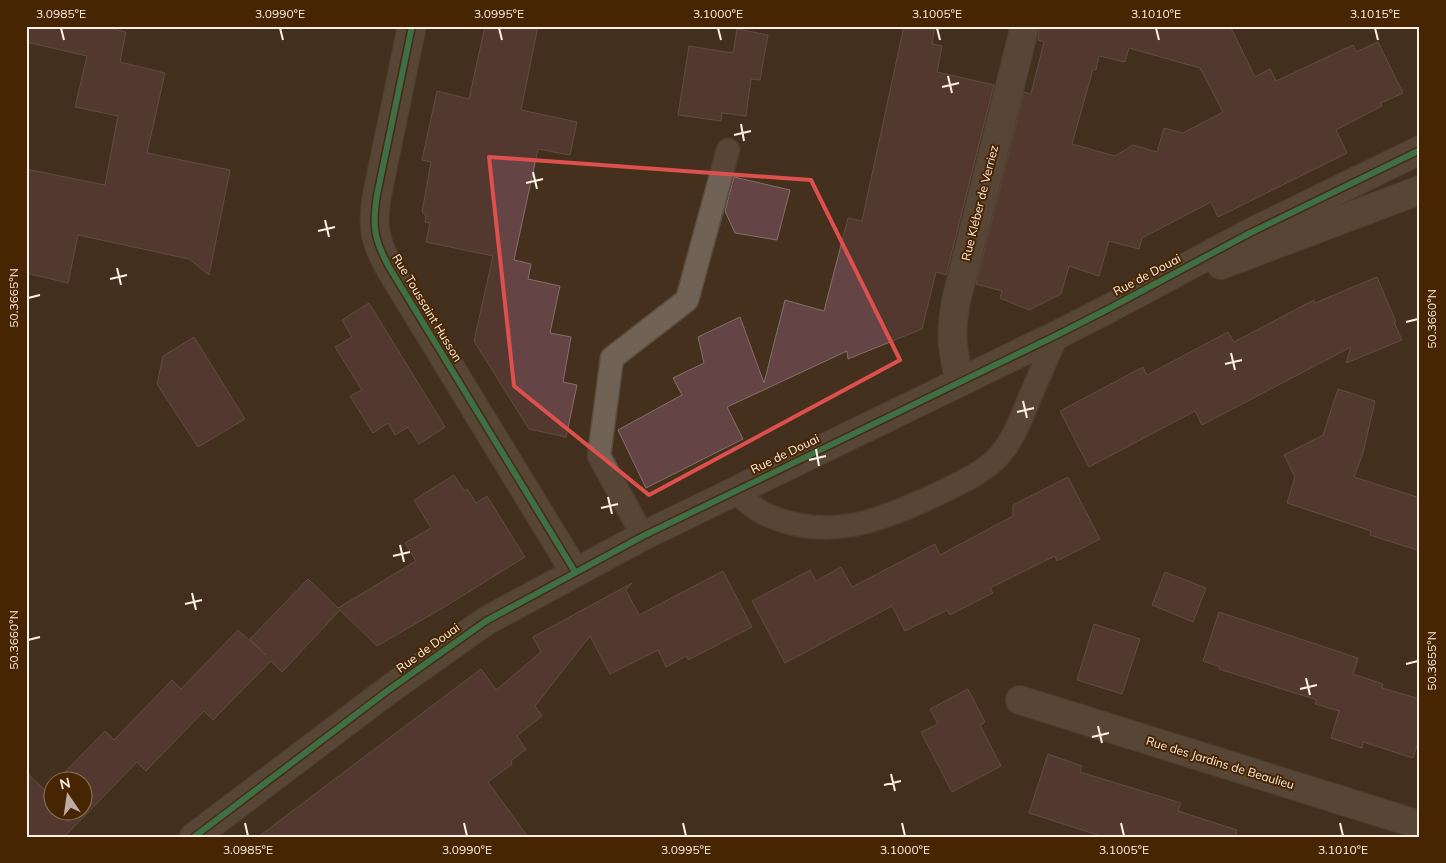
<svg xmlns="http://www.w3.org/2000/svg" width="1446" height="863" viewBox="0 0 1446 863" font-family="Mulish,sans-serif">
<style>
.building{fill:#644445;stroke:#84706b;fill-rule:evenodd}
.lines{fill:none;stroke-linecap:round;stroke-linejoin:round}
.lane-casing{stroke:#5b4d3f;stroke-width:25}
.street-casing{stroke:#5b4d3f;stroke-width:30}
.secondary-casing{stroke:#5b4d3f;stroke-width:30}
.lane{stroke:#706255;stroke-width:22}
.street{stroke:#706255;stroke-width:28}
.secondary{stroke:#706255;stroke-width:28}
.cycleway-casing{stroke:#482502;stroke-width:9}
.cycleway{stroke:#3abd76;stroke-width:6}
.marked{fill:none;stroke:#de504e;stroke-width:4;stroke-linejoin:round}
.ticks{fill:none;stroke:#fef0e5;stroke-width:2}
.labels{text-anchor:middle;stroke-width:4;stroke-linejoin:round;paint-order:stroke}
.street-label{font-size:12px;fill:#fef0e5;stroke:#482502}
.neatline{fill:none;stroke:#fef0e5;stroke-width:2}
.ticks-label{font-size:12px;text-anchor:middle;fill:#fef0e5}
</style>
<rect width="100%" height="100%" fill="#44301d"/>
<g class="building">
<polygon points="26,26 100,26 126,32 120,62 165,73 147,153 230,170 209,275 189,259 78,235 68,283 26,273 26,169 105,185 118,116 75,107 87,56 26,42"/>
<polygon points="485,26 538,26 521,110 577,122 570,155 538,149 514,260 531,264 528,279 560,286 550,333 571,337 563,382 577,385 566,437 529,429 474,341 493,256 426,242 430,223 425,222 426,215 422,212 431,162 422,160 437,91 469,99"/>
<polygon points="904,26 935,26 932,44 942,46 937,72 994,85 946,275 936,272 922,329 848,359 847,351 727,407 743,439 646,488 618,430 682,395 673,378 704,363 698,337 740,317 764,383 785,300 824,311 848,218 862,221"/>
<path d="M1040,26H1230L1255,77L1270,69L1276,81L1353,45L1356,52L1378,42L1403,93L1381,103L1382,106L1336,130L1347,153L1218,217L1211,202L1142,238L1139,249L1109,241L1099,276L1069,266L1061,294L1029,310L1000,298L1002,291L976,284L1024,92L1031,94L1044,42L1038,40ZM1129,48L1200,68L1223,112L1183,133L1164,128L1157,152L1133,145L1115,156L1072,144L1093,69L1096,70L1099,56L1125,62Z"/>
<polygon points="737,29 768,35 760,80 751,79 746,116 722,113 721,121 678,115 689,46 733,53"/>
<polygon points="734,177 790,190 777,240 735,233 725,211"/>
<polygon points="1377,277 1396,322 1394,322 1402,340 1346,363 1351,347 1202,425 1195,411 1089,467 1060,411 1143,367 1147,375 1228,332 1234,342 1314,300 1315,303"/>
<polygon points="369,303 445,427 419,444 408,427 395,435 388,423 373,433 350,396 362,390 335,347 352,337 342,320"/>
<polygon points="194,337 245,419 198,447 157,384 163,356"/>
<polygon points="1338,389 1375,401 1363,453 1354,477 1420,498 1420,551 1370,535 1371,531 1287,503 1295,477 1284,455 1323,435"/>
<polygon points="454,475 464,491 467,489 476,503 487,496 525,557 446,606 377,646 340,610 282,672 271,661 213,720 204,711 146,771 137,762 64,837 26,837 26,772 47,792 52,786 52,810 82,810 82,780 57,780 105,731 114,740 172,680 181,689 238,630 266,655 250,639 308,579 338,608 416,561 405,543 431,528 414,500"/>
<polygon points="1068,477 1100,539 1057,561 1055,556 990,588 993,593 950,615 947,610 905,631 892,606 785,663 752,601 810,570 816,581 841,567 852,587 935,544 940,555 1013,516 1013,505"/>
<polygon points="723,571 752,627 688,660 686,656 666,667 658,650 610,674 590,636 535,706 542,716 517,736 526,749 511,761 512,764 488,782 528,837 258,837 481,669 496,690 541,652 533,637 632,583 626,590 639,615"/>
<polygon points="1165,572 1206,588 1193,622 1152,605"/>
<polygon points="1219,612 1358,658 1353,674 1383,684 1382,688 1420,699 1420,736 1413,758 1363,742 1362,748 1331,738 1339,711 1315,704 1317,700 1219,669 1220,667 1203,661"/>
<polygon points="1094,624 1140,639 1122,694 1077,680"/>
<polygon points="968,689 985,722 980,725 1001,766 952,792 921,732 938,724 930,709"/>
<polygon points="1048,754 1082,766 1080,772 1181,803 1178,811 1237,830 1236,837 1104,837 1029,813"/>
</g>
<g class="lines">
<defs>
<g id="lane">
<path d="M735,491C742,497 750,505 758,510C769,517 782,521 794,524C843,535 885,518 929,498C950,488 978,476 995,460C1012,444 1021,419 1030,397C1039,376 1048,356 1057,335"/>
<polyline points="643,536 599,456 612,358 687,300 728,150"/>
</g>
<g id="street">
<path d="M412,26L377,195C372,226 374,239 389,267L575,572"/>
<path d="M960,382C952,350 950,334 956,301L1025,26"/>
<polyline points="1020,700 1420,825"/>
</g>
<g id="secondary">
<polyline points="1221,265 1420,190"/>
<polyline points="194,837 387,691 486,621 643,536 1057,335 1110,308 1250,233 1420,150"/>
</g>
</defs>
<use href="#lane" class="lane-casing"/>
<use href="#street" class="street-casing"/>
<use href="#secondary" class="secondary-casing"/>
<use href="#lane" class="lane"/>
<use href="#street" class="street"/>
<use href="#secondary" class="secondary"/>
<defs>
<g id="cycleway">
<path d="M412,26L377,195C372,226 374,239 389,267L575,572"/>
<polyline points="194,837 387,691 486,621 643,536 1057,335 1110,308 1250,233 1420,150"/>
</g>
</defs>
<use href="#cycleway" class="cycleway-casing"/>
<use href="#cycleway" class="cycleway"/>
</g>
<path d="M0 0H1446V863H0ZM489,157L811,180L900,360L649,495L514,386Z" fill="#44301d" fill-opacity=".55" fill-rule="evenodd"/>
<path class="marked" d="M489,157L811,180L900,360L649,495L514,386Z"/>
<path class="ticks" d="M61,28L64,40M280,28L283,40M499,28L502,40M718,28L721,40M937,28L940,40M1156,28L1159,40M1375,28L1378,40M948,76L952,93M942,87L959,83M741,124L744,141M734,135L751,131M533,172L537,189M526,183L543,179M325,220L329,237M318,231L335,227M117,268L121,285M110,279L127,275M28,298L40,295M1406,322L1418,319M1231,353L1235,370M1225,364L1242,360M1023,401L1027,418M1017,412L1034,408M816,449L819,466M809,460L826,456M608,497L612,514M601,508L618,504M400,545L404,562M393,556L410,552M192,593L196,610M185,604L202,600M28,640L40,637M1406,664L1418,661M1306,678L1310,695M1300,689L1317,685M1098,726L1102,743M1092,737L1109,733M891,774L895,791M884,785L901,781M245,823L248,836M464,823L467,836M683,823L686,836M902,823L905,836M1121,823L1124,836M1340,823L1343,836"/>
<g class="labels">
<g class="street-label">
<text transform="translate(980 203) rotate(-76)" y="4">Rue Kléber de Verriez</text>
<text transform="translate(1147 275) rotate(-28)" y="4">Rue de Douai</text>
<text transform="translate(427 308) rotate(59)" y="4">Rue Toussaint Husson</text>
<text transform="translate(785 454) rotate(-26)" y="4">Rue de Douai</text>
<text transform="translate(428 648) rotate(-36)" y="4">Rue de Douai</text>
<text transform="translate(1220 763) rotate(17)" y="4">Rue des Jardins de Beaulieu</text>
</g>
</g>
<rect width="1446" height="863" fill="none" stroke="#482502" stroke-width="55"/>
<g transform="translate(68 796) rotate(347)"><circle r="24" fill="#482502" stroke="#91765d"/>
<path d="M0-4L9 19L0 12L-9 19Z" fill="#bdad9f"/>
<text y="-8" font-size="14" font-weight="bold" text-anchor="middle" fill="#fef0e5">N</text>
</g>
<rect x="28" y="28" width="1390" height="808" class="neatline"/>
<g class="ticks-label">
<text x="61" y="18">3.0985°E</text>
<text x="280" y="18">3.0990°E</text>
<text x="499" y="18">3.0995°E</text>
<text x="718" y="18">3.1000°E</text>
<text x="937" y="18">3.1005°E</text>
<text x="1156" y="18">3.1010°E</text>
<text x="1375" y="18">3.1015°E</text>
<text transform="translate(14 298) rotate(-90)" y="4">50.3665°N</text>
<text transform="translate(1432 319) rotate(-90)" y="4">50.3660°N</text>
<text transform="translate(14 640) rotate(-90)" y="4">50.3660°N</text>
<text transform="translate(1432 661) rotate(-90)" y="4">50.3655°N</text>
<text x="248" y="854">3.0985°E</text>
<text x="467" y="854">3.0990°E</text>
<text x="686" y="854">3.0995°E</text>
<text x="905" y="854">3.1000°E</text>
<text x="1124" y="854">3.1005°E</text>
<text x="1343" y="854">3.1010°E</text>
</g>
</svg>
